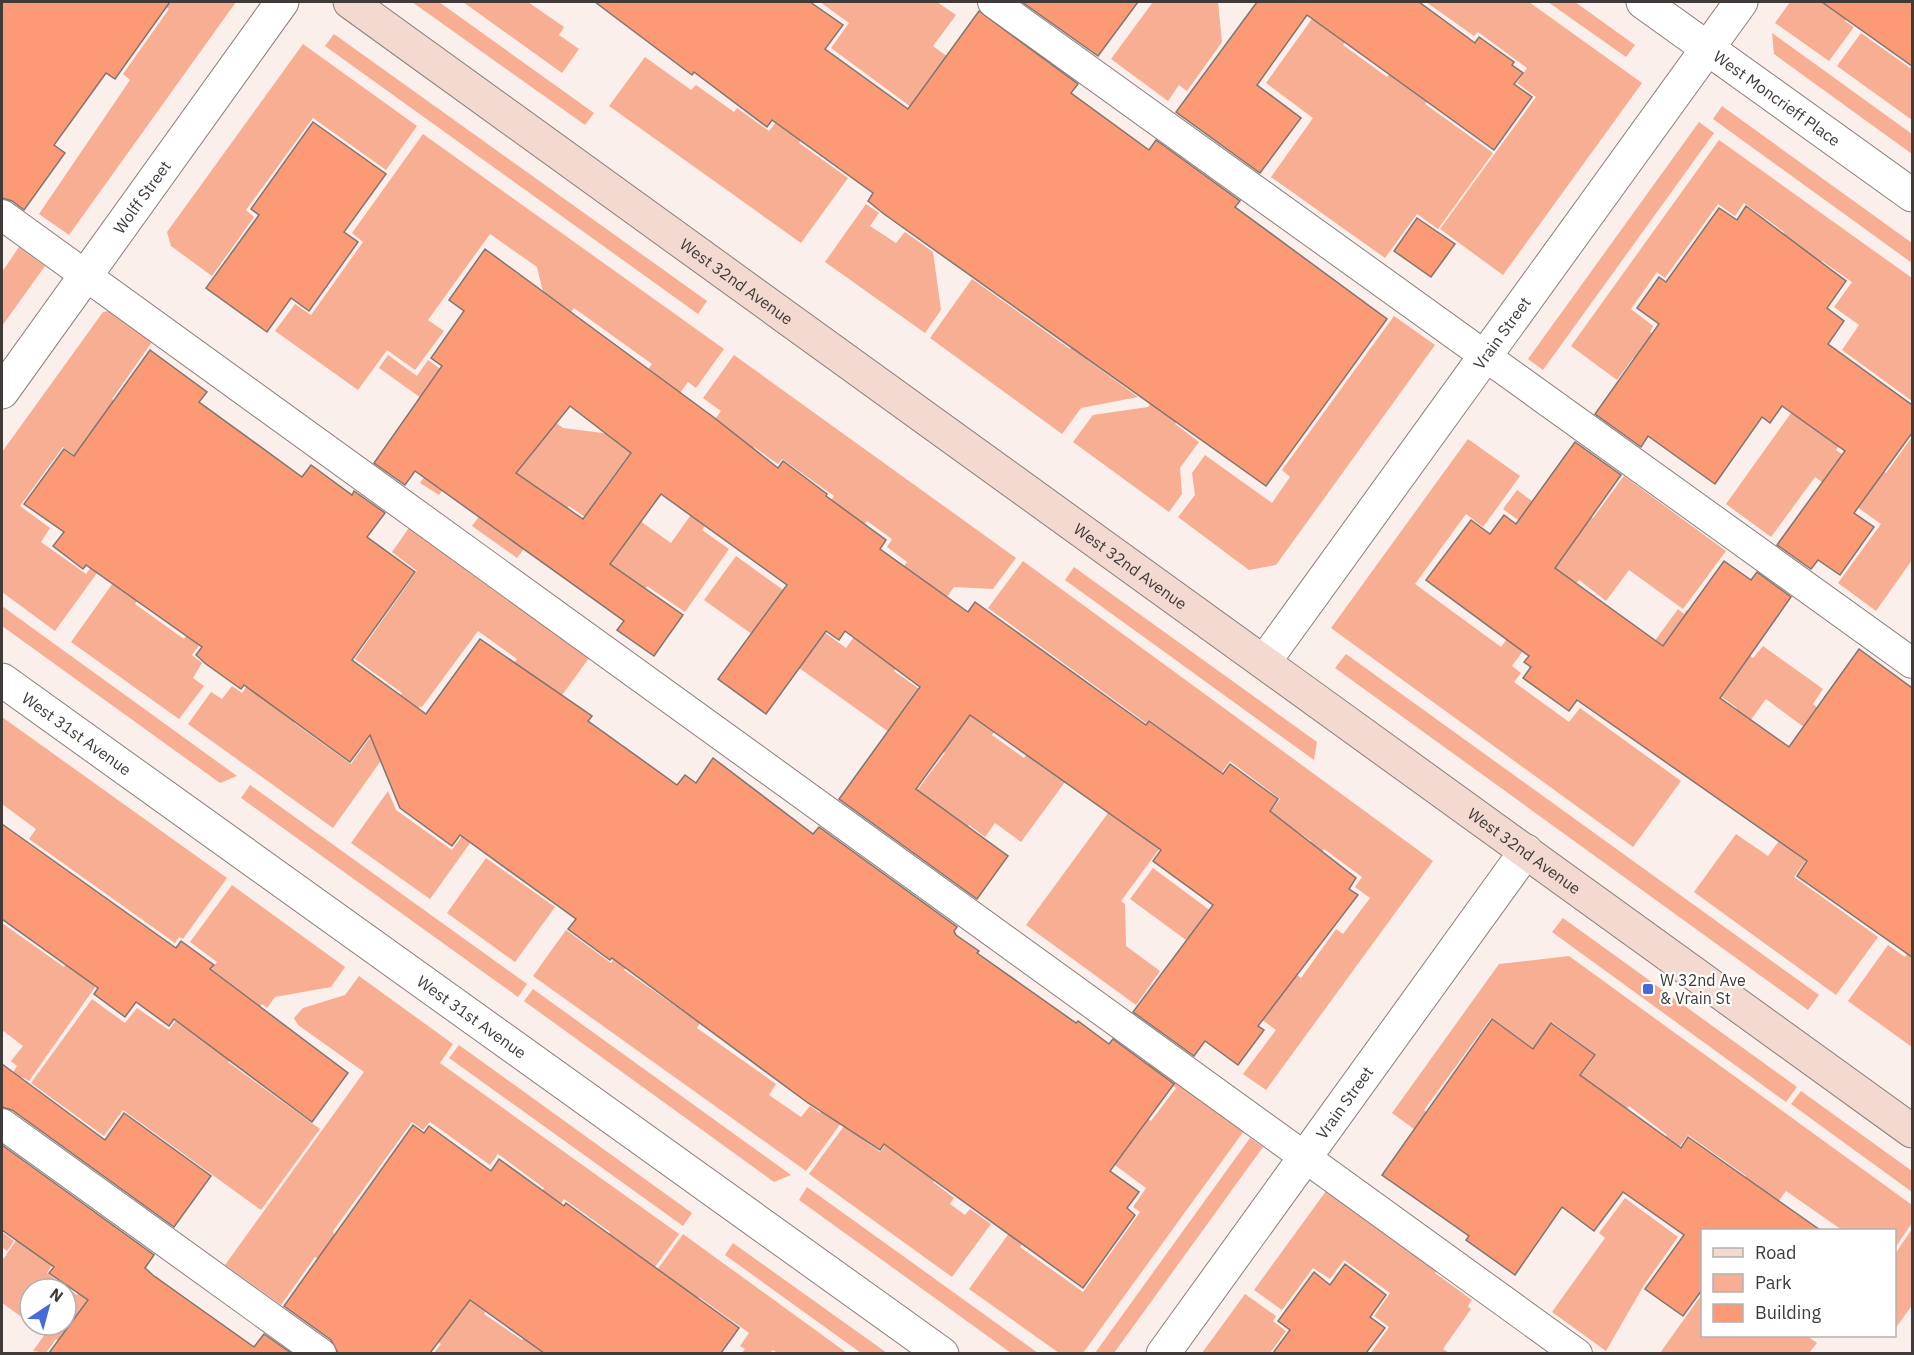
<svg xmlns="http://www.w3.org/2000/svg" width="1914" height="1355" viewBox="0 0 1914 1355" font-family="'IBM Plex Sans',sans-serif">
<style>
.green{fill:#f7ae93}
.building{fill:#fc9a75;stroke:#807571;stroke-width:1.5;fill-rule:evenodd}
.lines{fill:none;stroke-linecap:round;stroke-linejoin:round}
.lane-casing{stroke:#8a7f7b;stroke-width:32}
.street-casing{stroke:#8a7f7b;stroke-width:35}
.secondary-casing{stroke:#8a7f7b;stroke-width:35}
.lane{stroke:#fff;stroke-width:30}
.street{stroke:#fff;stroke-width:33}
.secondary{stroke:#f3d9cf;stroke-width:33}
.poi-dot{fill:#4669dc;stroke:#fff;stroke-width:2}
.labels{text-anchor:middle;stroke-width:4.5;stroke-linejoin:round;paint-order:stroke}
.street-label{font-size:16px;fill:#403b39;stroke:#fff}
.poi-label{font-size:16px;fill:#403b39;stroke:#fff;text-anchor:start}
</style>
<rect width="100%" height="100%" fill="#fbefeb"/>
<g class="green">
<polygon points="159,2 236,2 69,235 39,214 130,80 123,74 169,9"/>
<polygon points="412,2 439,2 594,113 585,125"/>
<polygon points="463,2 528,2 564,27 559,35 579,49 562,73"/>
<polygon points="820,2 937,2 956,15 933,46 948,57 911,107 831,48 849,23"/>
<polygon points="1153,2 1218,2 1222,42 1187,91 1179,85 1168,101 1111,59"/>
<polygon points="1324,2 1343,2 1327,24 1347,39 1343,45 1387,77 1392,71 1419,91 1461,32 1471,39 1425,104 1493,153 1438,229 1417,214 1385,258 1271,177 1313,118 1266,83"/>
<polygon points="1426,2 1529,2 1642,83 1503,275 1440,229 1536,97 1517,83 1527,68 1478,32 1474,36"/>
<polygon points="1548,2 1575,2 1635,45 1626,57"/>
<polygon points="1790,2 1859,2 1845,21 1854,27 1829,61 1775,23"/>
<polygon points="1772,33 1912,134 1912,154 1774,54"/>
<polygon points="1861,33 1910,68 1912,65 1912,120 1837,66"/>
<polygon points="334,34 707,301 698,314 325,46"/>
<polygon points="303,44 417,126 386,170 313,118 246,210 254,217 212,276 171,246 167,232"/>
<polygon points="645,57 691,90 696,85 734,112 737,108 769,131 784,112 808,129 799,143 848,178 801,243 609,106"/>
<polygon points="1722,106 1912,243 1912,263 1713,119"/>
<polygon points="1699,122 1714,133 1543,370 1528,359"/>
<polygon points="423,134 724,349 696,388 688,382 677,397 609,424 652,364 574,308 523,379 547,309 537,267 490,234 428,320 444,331 415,370 387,350 358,390 275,331 295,304 311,315 363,242 352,233"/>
<polygon points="1719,140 1912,278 1912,401 1842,350 1859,325 1834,307 1852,282 1822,261 1814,270 1781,238 1784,232 1744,203 1735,216 1718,204 1665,278 1657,272 1631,309 1653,326 1650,332 1703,370 1681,393 1633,358 1617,380 1571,346"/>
<polygon points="866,204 879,213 870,226 896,243 905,232 933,252 941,310 925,333 825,262"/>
<polygon points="19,247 45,266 2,326 2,272"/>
<polygon points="1130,266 1145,277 1086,359 1138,397 1081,408 1062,434 930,338 972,279 1070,349"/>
<polygon points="109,311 152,342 112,399 179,447 140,502 63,447 20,506 50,528 41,542 86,574 133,510 139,515 55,631 2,592 2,452 103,312"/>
<polygon points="1394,316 1435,345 1276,565 1249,570 1178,517 1195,495 1192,473 1205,455 1272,503 1290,477 1282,470"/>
<polygon points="1235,342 1175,424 1199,442 1180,468 1182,494 1169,512 1073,442 1093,415 1148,407 1187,355"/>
<polygon points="1834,353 1842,442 1836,450 1857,465 1864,457 1886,473 1912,437 1912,560 1876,611 1838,583 1881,524 1815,477 1771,537 1726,504"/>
<polygon points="388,355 417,376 428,360 502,414 476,442 439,495 420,483 460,426 379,368"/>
<polygon points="734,355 1016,558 993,589 954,587 894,671 960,718 917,752 704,600 736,556 822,618 816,626 846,648 907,562 887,547 892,539 867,521 861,529 789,558 834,496 782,459 778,464 754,447 731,478 710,426 721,411 703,398"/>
<polygon points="549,417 563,428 611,434 633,449 600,494 605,498 589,520 569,506 535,553 526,546 517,558 472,526 483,511 489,515 518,474 487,451"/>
<polygon points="1468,439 1520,476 1483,527 1466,514 1415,584 1501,647 1555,573 1571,585 1512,666 1521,673 1514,682 1569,722 1580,708 1681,781 1633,847 1331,628"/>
<polygon points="1624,476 1726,551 1683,609 1629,570 1606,601 1579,580 1575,585 1550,567 1561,551 1503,509 1517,490 1532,501 1546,484 1593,518"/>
<polygon points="700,502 714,512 702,530 729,549 685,612 647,586 624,618 587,592 640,521 671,543"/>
<polygon points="413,522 594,651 518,756 428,710 453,676 487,700 517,659 478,631 422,707 420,706 333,828 188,724 211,692 222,699 232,686 242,693 296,618 344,653 294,723 351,764 402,693 355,659 417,571 392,552"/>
<polygon points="1023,561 1433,861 1266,1090 1243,1074 1276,1030 1207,980 1216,962 1130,899 1153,868 1301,978 1336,929 1343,934 1370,898 1355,887 1362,877 1324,849 1315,860 1304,852 1311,841 1270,812 1280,799 1230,761 1220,775 1215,773 1121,901 1125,904 1126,946 1160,971 1136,1005 1026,925 1108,813 1135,832 1190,756 1174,744 1177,740 1149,720 1146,723 988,608"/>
<polygon points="238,565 250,574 192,655 202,663 193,678 204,686 179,719 71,642 118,576 142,593 135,604 184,639"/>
<polygon points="1074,567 1317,742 1314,760 1065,580"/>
<polygon points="2,606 237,776 220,783 2,626"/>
<polygon points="1678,609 1684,614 1687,610 1753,658 1763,646 1823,689 1813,704 1819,709 1805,728 1766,699 1710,776 1695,766 1737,708 1651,646"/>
<polygon points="1022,637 1005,717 992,735 1024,758 1039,738 1120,707 1021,842 995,823 985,837 969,825 943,860 893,823 945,753 940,749"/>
<polygon points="1346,654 1819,995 1808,1010 1335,668"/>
<polygon points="2,717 227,878 183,939 179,937 175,943 29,839 36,829 2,804"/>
<polygon points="1861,728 1860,785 1794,877 1878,937 1836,995 1694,892 1736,834 1768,856"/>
<polygon points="250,785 527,984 518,997 241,798"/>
<polygon points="388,791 396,810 452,850 474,819 483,825 430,899 351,843"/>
<polygon points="486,858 555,907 515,962 447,913"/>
<polygon points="232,885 345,967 331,987 275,997 267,1008 262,1004 234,1043 238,1047 228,1062 320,1129 261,1210 123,1110 104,1136 31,1083 92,999 125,1023 137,1008 169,1030 217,962 190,942"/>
<polygon points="110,902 105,973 29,1081 22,1077 14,1088 6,1083 17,1066 11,1061 23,1046 2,1030 2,923 64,967"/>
<polygon points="1563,918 1797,1087 1786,1102 1552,932"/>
<polygon points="566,930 611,963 620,950 632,958 624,970 700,1023 697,1028 776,1084 769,1095 801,1117 810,1106 820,1113 825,1105 844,1119 806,1171 533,976"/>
<polygon points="1888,945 1905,957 1912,946 1912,1047 1848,1001"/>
<polygon points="1569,956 1912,1205 1912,1223 1895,1248 1894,1230 1842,1230 1786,1191 1773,1209 1741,1185 1746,1176 1688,1135 1638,1203 1626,1193 1667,1135 1629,1106 1618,1120 1531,1143 1596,1055 1552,1022 1533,1048 1491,1018 1424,1110 1454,1133 1433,1143 1392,1113 1499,964"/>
<polygon points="359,976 453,1044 440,1063 679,1234 655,1267 634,1252 625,1264 600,1246 610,1232 564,1199 555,1212 534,1202 544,1188 498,1154 490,1165 430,1122 423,1130 412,1122 333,1231 348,1280 315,1257 281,1305 225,1265 364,1072 298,1025 294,1018 303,1008 345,995"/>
<polygon points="533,989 791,1175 774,1182 524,1001"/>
<polygon points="459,1045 692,1213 683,1226 449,1058"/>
<polygon points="1152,1059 1246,1128 1083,1353 1059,1353 969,1289 1091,1119 1051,1203 1020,1247 1083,1292 1140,1212 1133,1207 1146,1188 1100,1154 1133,1108 1151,1121 1176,1088 1147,1066"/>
<polygon points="1801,1091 1912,1171 1912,1192 1791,1104"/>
<polygon points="985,1111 933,1182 954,1198 950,1204 965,1215 970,1209 991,1224 952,1277 809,1174 844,1126 880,1152 886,1144"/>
<polygon points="1250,1138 1263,1147 1114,1353 1095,1353"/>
<polygon points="807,1187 1038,1353 1011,1353 799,1200"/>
<polygon points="1329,1187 1439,1267 1435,1273 1472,1300 1468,1306 1471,1309 1443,1349 1449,1353 1370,1354 1389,1327 1374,1316 1390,1293 1344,1260 1330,1279 1313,1268 1282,1310 1254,1290"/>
<polygon points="1625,1198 1678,1237 1644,1285 1606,1351 1552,1312 1605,1238 1599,1233"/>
<polygon points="1912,1229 1912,1305 1895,1329 1895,1254"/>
<polygon points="2,1232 14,1241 7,1251 2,1247"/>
<polygon points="683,1234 847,1353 778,1354 773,1350 770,1353 742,1353 745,1349 740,1346 749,1333 699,1297 658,1353 640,1354 676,1303 657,1270"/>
<polygon points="17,1239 53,1264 47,1273 77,1295 117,1240 125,1320 156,1276 176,1291 143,1338 164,1353 77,1353 56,1339 46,1353 33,1351 45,1334 32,1325 66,1325 66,1289 30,1289 30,1323 2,1303 2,1261"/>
<polygon points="733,1243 887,1353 861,1353 725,1255"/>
<polygon points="605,1256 617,1263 558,1344 565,1349 562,1353 434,1353 441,1344 400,1313 371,1353 352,1353 346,1349 408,1263 462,1301 475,1285 495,1299 484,1314 522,1340 533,1324 548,1335"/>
<polygon points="1245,1294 1276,1316 1273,1321 1286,1331 1270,1353 1202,1353"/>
<polygon points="1702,1294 1702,1336 1807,1336 1817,1343 1809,1353 1660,1353"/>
</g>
<g class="building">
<polygon points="2,2 170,2 115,79 106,73 54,145 65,153 24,210 12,201 2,198"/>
<polygon points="595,2 810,2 843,25 825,49 908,109 979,11 1078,84 1071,93 1149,150 1156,140 1240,201 1235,207 1387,319 1266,486 884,214 868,201 873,193 772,120 767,127 694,72 692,75"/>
<polygon points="1022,2 1138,2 1098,56"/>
<polygon points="1257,2 1419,2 1475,43 1479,37 1514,62 1512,65 1523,73 1514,84 1532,97 1494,150 1307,15 1257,85 1301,118 1260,173 1176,112"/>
<polygon points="1822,2 1912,2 1912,66"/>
<polygon points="313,122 386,174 344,232 358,242 309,311 291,298 267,332 206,288 259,215 251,209"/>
<polygon points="1746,206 1846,281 1827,308 1844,321 1828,344 1912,405 1912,433 1854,513 1874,527 1840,575 1818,560 1811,569 1777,545 1845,451 1782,406 1770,423 1762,417 1715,484 1648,436 1641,447 1595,414 1659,324 1637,308 1659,277 1666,282 1719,208 1737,220"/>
<polygon points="1417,218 1455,244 1431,277 1394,251"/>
<path d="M485,249L712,416L778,468L783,461L827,494L826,496L886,540L880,549L968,612L975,602L1146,725L1149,721L1223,774L1230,764L1278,799L1270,811L1356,878L1349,889L1358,895L1258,1026L1264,1030L1238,1065L1205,1041L1194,1056L1133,1012L1213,905L1153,861L1161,850L970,715L916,789L1008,856L977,899L839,799L920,687L845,631L839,640L826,631L766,714L718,679L787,585L661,494L610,564L683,615L654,656L617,630L624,621L415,471L405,485L374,463L442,366L431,358L464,311L449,300ZM570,406L631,453L583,519L516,473Z"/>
<polygon points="150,350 207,392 199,402 302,477 311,465 352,495 354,491 385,513 367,537 415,572 352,660 426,714 480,639 592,716 588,721 677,785 685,775 696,783 713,758 813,834 819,827 957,927 954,931 956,935 979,951 977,953 1076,1023 1078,1021 1109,1044 1113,1039 1174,1084 1110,1171 1139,1192 1127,1208 1135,1215 1083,1288 884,1144 880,1150 808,1103 612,958 610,960 568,929 576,919 460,835 452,846 400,808 370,735 350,762 244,685 241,689 206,664 196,655 202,647 86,565 83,569 53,546 64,532 24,504 64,449 74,456"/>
<polygon points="1575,442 1621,475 1555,568 1663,646 1724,561 1751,580 1757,572 1791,597 1720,698 1789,747 1859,649 1912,688 1912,957 1797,876 1807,861 1577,700 1569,711 1523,678 1531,667 1524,662 1529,656 1426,580 1471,520 1490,534 1504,515 1516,524"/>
<polygon points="2,824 176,948 181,941 214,965 210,969 348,1073 312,1122 174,1019 169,1026 136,1002 125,1017 94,994 98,988 2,919"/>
<polygon points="1492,1019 1533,1049 1551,1023 1595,1055 1580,1075 1681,1148 1688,1137 1820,1230 1702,1230 1702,1290 1683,1316 1645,1289 1684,1235 1623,1192 1594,1231 1562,1207 1515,1275 1466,1240 1469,1236 1382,1175"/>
<polygon points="2,1064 105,1140 124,1113 211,1176 174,1227 12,1110 2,1107"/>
<polygon points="413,1125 424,1133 429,1126 491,1171 499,1159 564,1206 566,1203 739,1328 721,1353 544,1353 470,1300 430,1353 338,1353 331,1340 284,1306"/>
<polygon points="2,1145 154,1255 145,1268 154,1276 254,1347 264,1334 291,1353 49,1353 88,1300 49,1273 54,1267 2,1230"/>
<polygon points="1345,1264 1386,1295 1370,1317 1385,1328 1366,1353 1273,1353 1290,1330 1278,1321 1314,1272 1330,1285"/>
</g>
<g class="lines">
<defs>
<g id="lane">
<polyline points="993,2 1912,663"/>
<polyline points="2,215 1577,1354"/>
<polyline points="2,1124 321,1354"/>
</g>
<g id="street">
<path id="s1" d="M1643,2L1912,195"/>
<path id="s2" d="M2,392L282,2"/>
<path id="s3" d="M1264,662L1741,2"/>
<path id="s4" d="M2,680L942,1354"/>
<path id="s5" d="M1163,1354L1526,851"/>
</g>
<g id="secondary">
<path id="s6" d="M350,2L1912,1131"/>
</g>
</defs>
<use href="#lane" class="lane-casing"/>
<use href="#street" class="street-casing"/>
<use href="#secondary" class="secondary-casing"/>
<use href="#lane" class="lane"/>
<use href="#street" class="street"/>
<use href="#secondary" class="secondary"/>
</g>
<rect class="poi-dot" x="1642" y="983" width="12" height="12" rx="3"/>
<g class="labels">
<g class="street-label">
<text dy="6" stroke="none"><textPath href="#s1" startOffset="165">West Moncrieff Place</textPath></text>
<text dy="6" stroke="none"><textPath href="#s2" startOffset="240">Wolff Street</textPath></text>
<text dy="6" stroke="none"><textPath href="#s6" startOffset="477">West 32nd Avenue</textPath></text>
<text dy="6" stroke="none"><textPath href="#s3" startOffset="406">Vrain Street</textPath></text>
<text dy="6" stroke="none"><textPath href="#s6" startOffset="963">West 32nd Avenue</textPath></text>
<text dy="6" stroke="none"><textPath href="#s4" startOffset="92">West 31st Avenue</textPath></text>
<text dy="6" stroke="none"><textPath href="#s6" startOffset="1449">West 32nd Avenue</textPath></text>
<text dy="6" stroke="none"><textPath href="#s4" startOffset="578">West 31st Avenue</textPath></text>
<text dy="6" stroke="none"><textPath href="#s5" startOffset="310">Vrain Street</textPath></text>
</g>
<g class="poi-label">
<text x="1660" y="986">W 32nd Ave<tspan x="1660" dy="18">&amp; Vrain St</tspan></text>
</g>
</g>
<rect width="1914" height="1355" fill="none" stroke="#403b39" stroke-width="6"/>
<rect x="1701" y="1229" width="195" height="108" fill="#ffffff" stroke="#b3b1b0" stroke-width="1.5"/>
<rect x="1713" y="1248" width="30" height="9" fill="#f3d9cf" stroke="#b3b1b0" stroke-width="1.5"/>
<text x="1755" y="1259" font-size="18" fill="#403b39">Road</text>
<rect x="1713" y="1274" width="30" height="18" fill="#f7ae93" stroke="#b3b1b0" stroke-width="1.5"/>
<text x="1755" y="1289" font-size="18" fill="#403b39">Park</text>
<rect x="1713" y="1304" width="30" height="18" fill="#fc9a75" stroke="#b3b1b0" stroke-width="1.5"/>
<text x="1755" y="1319" font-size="18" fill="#403b39">Building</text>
<g transform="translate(48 1307) rotate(36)"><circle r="28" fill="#ffffff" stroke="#b3b1b0" stroke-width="1.5"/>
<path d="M0-4.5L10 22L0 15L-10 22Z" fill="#4669dc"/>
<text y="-9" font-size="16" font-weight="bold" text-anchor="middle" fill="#403b39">N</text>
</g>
</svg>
